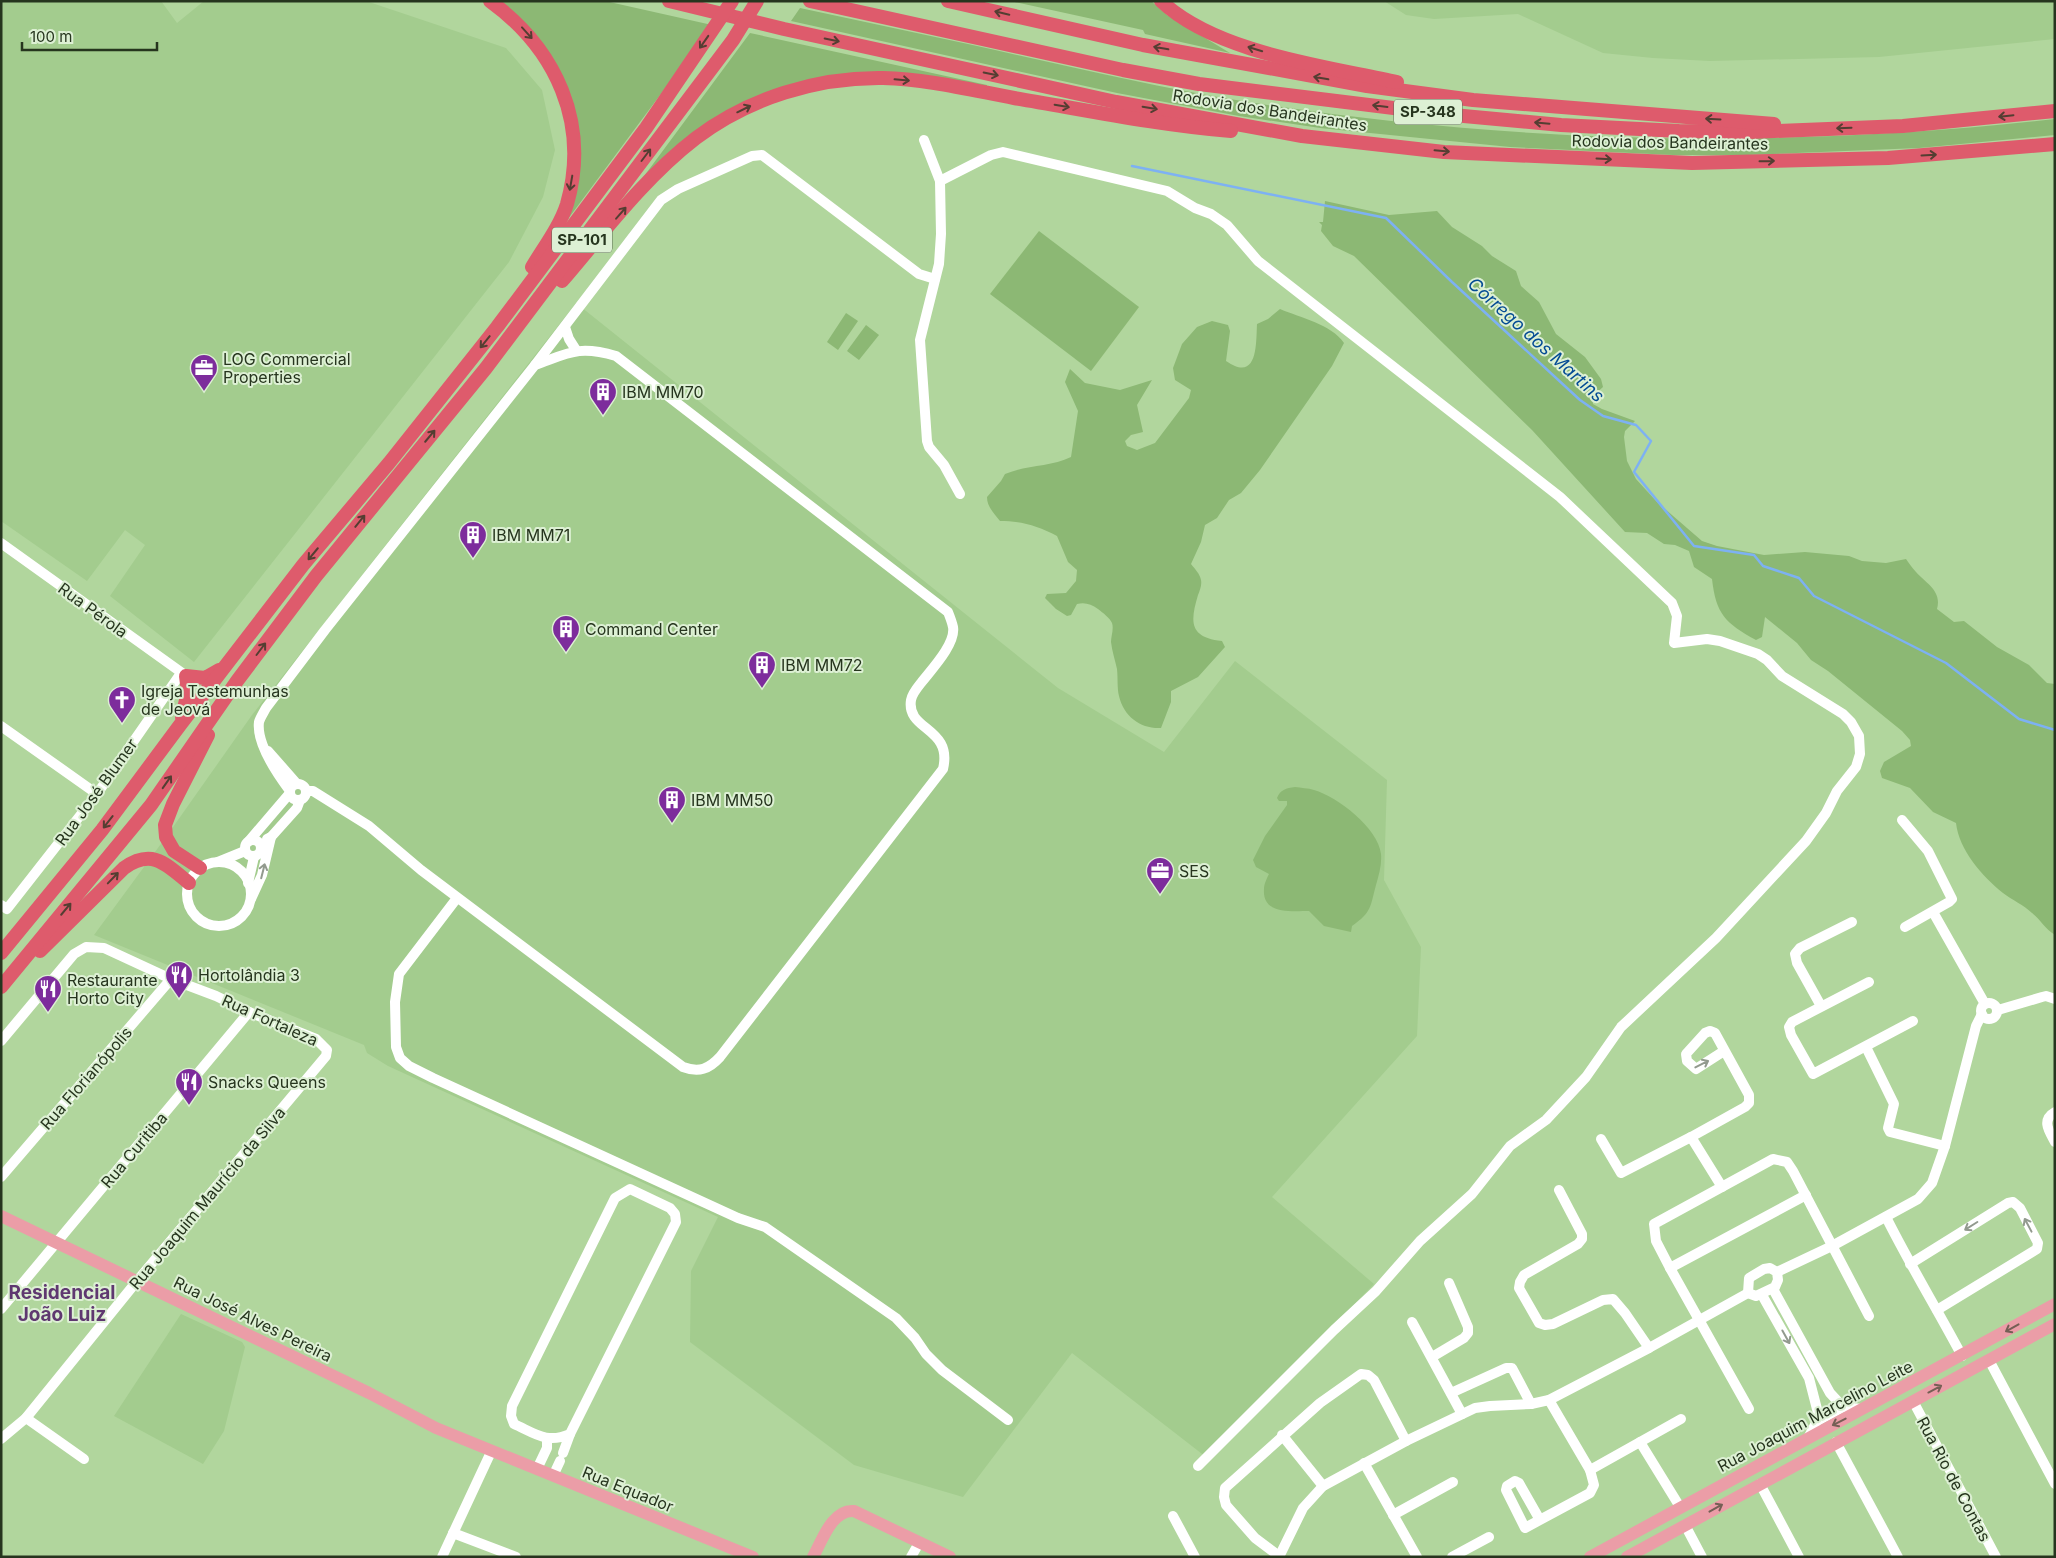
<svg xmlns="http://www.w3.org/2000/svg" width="2056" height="1558" viewBox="0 0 2056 1558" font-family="Inter,sans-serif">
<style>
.built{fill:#a3cc8e}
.green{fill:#8cb874}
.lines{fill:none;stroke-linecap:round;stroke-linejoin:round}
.stream{stroke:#7db1f3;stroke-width:2.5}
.minor{stroke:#fff;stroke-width:10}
.major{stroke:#eb9da7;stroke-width:12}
.highway{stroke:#de5b6c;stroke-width:14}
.oneway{stroke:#543e32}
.oneway2{stroke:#929a8e}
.oneway3{stroke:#755f55}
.labels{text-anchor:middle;stroke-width:4;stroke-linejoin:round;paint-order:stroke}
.shield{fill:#ddf0d4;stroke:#5d6d55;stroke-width:1}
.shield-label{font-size:15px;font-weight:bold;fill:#26351e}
.street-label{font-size:16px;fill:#26351e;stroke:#ddf0d4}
.poi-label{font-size:16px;fill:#26351e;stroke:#ddf0d4;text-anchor:start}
.water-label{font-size:18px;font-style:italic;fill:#044b94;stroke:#ddf0d4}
.quarter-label{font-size:19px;font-weight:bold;fill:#5f3870;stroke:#ddf0d4}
</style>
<rect width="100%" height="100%" fill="#b1d69d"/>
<g class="built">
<polygon points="1,1 161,1 177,23 204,1 366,1 506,48 542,90 555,150 543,197 509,262 194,662 110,596 145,545 125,530 87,581 1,521"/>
<polygon points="1384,1 2055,1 2055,39 1879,57 1710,61 1653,58 1603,53 1518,14 1434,19 1406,15"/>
<polygon points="576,303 1058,688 1164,752 1235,661 1387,780 1384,880 1421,947 1417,1036 1272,1197 1374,1284 1206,1457 1072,1353 963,1497 854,1465 690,1342 691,1271 718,1217 388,1066 367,1053 364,1045 94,935 166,837 252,715"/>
<polygon points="181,1314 242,1342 245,1347 224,1431 203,1464 114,1416"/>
</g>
<g class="green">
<polygon points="498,1 605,1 712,25 565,223 571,101"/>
<polygon points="1010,1 1151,1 1167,15 1230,53 1145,34 1143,30"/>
<path d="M800,8C856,20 912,32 968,44C1059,64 1150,86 1242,101C1511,144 1784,150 2055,119V135L1919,148L1747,155H1673L1510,147L1320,128L1239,116L1117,93L791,21Z"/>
<polygon points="750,33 987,85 987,89 919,77 768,95 636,187"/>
<path d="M1325,201L1389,215L1437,211L1452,227L1482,246L1492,256L1516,271L1521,286L1539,302L1556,334L1585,357L1601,379L1603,387C1598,392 1591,396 1593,404L1602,409L1635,421L1625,431L1624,437L1627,461L1636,479L1657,502L1702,541L1717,546L1764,555L1805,552L1849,556L1862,561L1886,563L1906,559C1909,563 1912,568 1916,572C1927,584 1942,591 1937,609L1954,622L1964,621L1997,647L2029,665L2047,683L2055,684V935C2045,929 2041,920 2032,913C2024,905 2012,900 2003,893C1982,876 1959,850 1956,823L1933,812L1910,788L1882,778L1880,771L1884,762L1911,746L1910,740L1902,731L1828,671L1811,660L1797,643L1765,617L1762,637L1756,640C1725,623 1716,614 1712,579L1694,567L1689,551L1675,545L1664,544L1647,533L1625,532L1532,430L1354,256L1333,246L1321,231L1322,225L1319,222H1323Z"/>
<polygon points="1039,231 1139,307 1091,371 990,294"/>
<path d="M1280,309C1301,318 1331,324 1344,343L1332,366L1260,470L1241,493L1229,500L1217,518L1205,525L1201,542L1191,564C1195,569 1200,574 1201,580C1202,585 1200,590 1198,595C1190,622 1189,637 1222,641L1225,647L1198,677L1171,691V702L1161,728C1141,729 1124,717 1119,696C1117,688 1118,678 1117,669C1115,660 1112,651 1111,642C1111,636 1114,629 1112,623C1110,618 1103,613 1098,609C1091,604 1085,602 1077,604L1071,615L1067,616L1056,609L1045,598L1047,594L1066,593L1076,581L1077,570L1068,562L1057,536C1038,526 1021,521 1000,521C994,513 987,507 987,497L1001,481L1005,474C1026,465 1050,467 1071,457L1078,411L1065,382L1070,369L1085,383L1120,390L1152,380L1137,405L1143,432L1131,435L1125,441L1127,446L1137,450L1155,443L1189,398L1191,390L1175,380L1173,368L1182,344L1197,327L1212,321L1228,325L1230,331L1226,361C1258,383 1256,344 1257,324L1268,319Z"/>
<polygon points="846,313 858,321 838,350 827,342"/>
<polygon points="866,325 879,335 859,360 847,351"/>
<path d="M1295,787C1301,788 1308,788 1314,790C1338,797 1378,828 1381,854C1382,864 1379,875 1376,885C1370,907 1372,912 1352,926L1351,932L1324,926L1309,911C1292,911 1262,915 1264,889C1264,884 1267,878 1269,874L1256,867L1253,860L1265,836L1287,805V801H1279L1277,798C1280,790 1286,788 1295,787Z"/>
</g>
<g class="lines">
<polyline class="stream" points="1132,166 1386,218 1452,282 1580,400 1603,416 1636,425 1651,441 1634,472 1694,546 1754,555 1763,566 1799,578 1814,596 1946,663 2019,719 2055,730"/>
<g class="minor">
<polyline points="924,140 940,181 941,234 939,264 920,340 927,441 929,447 944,465 960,494"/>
<polyline points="940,181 991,155 1003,152 1167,191 1195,208 1211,214 1227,225 1258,261 1560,497 1672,603 1677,616 1674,643 1707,639 1720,641 1758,654 1767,660 1782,676 1843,714 1851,722 1859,736 1860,754 1856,767 1837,791 1826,813 1806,841 1716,938 1621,1027 1586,1077 1546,1120 1510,1146 1472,1194 1420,1241 1376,1291 1334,1330 1198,1466"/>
<polyline points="565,327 569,339 576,350"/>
<polyline points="535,365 661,200 678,189 752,156 762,155 919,274 935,279"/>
<polyline points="1,543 185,675"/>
<polyline points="1,726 97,794"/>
<polyline points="268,751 297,784"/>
<circle cx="298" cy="792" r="8"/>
<path d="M290,791C278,775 256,744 259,722C260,718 264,712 266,708L325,630L535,365C569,353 578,345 616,356L948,612C950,617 952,622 953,627C956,644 931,670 921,683C917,688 912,694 911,700C906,731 953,727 943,769L720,1057C709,1069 699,1073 683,1067L421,870L369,826L313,791H307"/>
<polyline points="1902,820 1928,851 1952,899 1949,902 1905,927"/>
<polyline points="267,839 271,837 297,808 300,800"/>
<circle cx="253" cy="848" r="8"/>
<polyline points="249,841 290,793"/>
<polyline points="218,862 245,851"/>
<circle cx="219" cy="894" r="32"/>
<polyline points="248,883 254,857"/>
<polyline points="457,898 399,974 395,1002 396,1047 400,1058 409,1066 433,1078 738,1218 765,1227 896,1318 915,1338 926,1354 942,1370 1008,1420"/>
<polyline points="251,899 262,875 271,837"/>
<polyline points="1,905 7,909 97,794 181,673"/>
<polyline points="1933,912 1985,1004"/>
<polyline points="1869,982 1792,1022 1789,1027 1791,1035 1813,1074 1913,1021"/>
<circle cx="1989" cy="1011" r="8"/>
<polyline points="1821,1006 1797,963 1795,954 1800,948 1852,922"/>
<polyline points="1998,1010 2042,997 2046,996 2055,999"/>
<polyline points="1,1041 74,954 86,947 104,948 171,979 216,996 249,1012 316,1039 327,1050 326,1056 137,1281 26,1418 1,1439"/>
<polyline points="1866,1047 1894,1104 1888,1128 1890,1132 1945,1146"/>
<path d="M2055,1112C2041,1120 2049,1131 2055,1142"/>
<polyline points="1691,1137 1722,1187"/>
<polyline points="1601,1139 1621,1173 1691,1137 1745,1107 1749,1103 1749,1095 1715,1033 1710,1031 1705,1033 1686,1054 1687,1061 1696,1069 1724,1051"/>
<polyline points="1,1177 171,979"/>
<path d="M630,1189L670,1208L675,1214L676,1222L570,1434C547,1444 536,1434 514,1424L511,1416L512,1406L615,1198Z"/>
<polyline points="1559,1190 1582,1234 1582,1239 1578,1244 1524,1275 1520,1282 1519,1288 1539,1323 1545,1325 1553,1324 1603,1300 1613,1299 1625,1313 1649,1348"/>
<path d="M1886,1217C1910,1265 1937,1309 1962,1356"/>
<polyline points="1910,1264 2008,1203 2013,1202 2020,1208 2038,1243 2037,1249 1937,1310"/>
<polyline points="1670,1268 1806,1195"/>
<polygon points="1770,1268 1777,1272 1778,1280 1775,1287 1756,1296 1748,1293 1749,1278 1764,1269"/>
<polyline points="1777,1272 1832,1246 1918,1199 1932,1183 1945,1146 1976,1026 1982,1014"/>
<polyline points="1773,1289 1830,1393 1843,1407 1862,1409"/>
<polyline points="1762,1295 1809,1378 1818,1413 1817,1421 1808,1438"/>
<polyline points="1,1309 249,1012"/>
<polyline points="1412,1322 1462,1414"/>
<polyline points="1432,1357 1464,1338 1468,1333 1468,1327 1449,1283"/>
<polyline points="1989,1360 2055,1484"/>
<polyline points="1451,1393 1506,1368 1512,1368 1531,1404"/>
<polyline points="1549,1400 1590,1470 1640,1442 1680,1507"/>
<polyline points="1913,1401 1996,1557"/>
<polyline points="1749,1409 1670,1268 1656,1241 1654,1224 1773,1159 1787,1162 1793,1171 1869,1316"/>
<polyline points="26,1418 84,1459"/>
<polyline points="1817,1421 1843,1407"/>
<polyline points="1282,1435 1323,1486"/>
<polyline points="1640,1442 1681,1419"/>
<polyline points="1836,1442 1898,1557"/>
<polyline points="563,1453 570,1434"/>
<polyline points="1364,1463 1417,1557"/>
<polyline points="537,1469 547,1448 547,1439"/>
<polyline points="553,1476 560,1461"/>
<polyline points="1760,1484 1799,1557"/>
<polyline points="1393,1515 1453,1482"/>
<polyline points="1173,1516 1195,1557"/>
<polyline points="1540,1520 1519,1483 1515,1481 1507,1486 1506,1490 1525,1528 1590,1493 1594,1485 1590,1470"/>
<polyline points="1685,1525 1702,1557"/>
<polyline points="453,1533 516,1557"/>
<polyline points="1279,1556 1255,1538 1226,1505 1224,1497 1225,1488 1320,1403 1361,1374 1368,1375 1374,1380 1406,1441"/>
<polyline points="442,1557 491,1452"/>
<polyline points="911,1557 919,1543"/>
<polyline points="1279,1557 1303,1508 1323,1486 1406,1441 1475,1408 1490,1406 1531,1404 1549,1400 1649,1348 1748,1293"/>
<polyline points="1452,1557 1489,1537"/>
</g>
<g class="major">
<polyline points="1,1216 369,1393 436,1428 753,1557"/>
<path d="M813,1557C822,1541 832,1509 854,1511L950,1557"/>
<polyline points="1590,1557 2055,1304"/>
<polyline points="1627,1557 2055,1324"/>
</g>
<g class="highway">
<path d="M490,1C556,49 590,123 567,204C560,226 544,247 532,267"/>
<polyline points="669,1 784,29 1116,102 1302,136 1444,152 1692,163 1888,158 2055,144"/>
<polyline points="810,1 1123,70 1199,84 1442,114 1561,125 1679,131 1750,132 1903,126 2055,111"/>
<polyline points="948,1 1143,45 1367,86 1473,100 1774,124"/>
<path d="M1161,1C1216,53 1325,66 1397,82"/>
<path d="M562,281C604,232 644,178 696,138C749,98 817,77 883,78C927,79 971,90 1014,98C1086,110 1158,125 1231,131"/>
<polyline points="182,717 188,692 186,676 205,678 219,670"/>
<polyline points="200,868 174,851 166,837 165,825 173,804 208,735"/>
<path d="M40,951L124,868C152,848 166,864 189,883"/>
<polyline points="1,953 102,830 180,725 303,565 389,463 497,327 646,128 732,1"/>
<polyline points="1,987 151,805 237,681 316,576 486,368 733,40 757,1"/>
</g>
</g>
<defs><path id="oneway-shaft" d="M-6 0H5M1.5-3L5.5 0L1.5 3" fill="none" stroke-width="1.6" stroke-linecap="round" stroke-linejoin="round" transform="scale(1.25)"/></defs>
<g class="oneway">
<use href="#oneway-shaft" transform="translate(1002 13) rotate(-167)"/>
<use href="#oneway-shaft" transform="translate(527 33) rotate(48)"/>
<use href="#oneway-shaft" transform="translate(832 40) rotate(12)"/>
<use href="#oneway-shaft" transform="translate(704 42) rotate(125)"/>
<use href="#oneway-shaft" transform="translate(1161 48) rotate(-170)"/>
<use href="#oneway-shaft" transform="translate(1255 49) rotate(-163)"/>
<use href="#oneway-shaft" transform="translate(991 74) rotate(12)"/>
<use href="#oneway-shaft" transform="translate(1321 78) rotate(-170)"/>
<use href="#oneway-shaft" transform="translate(902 80) rotate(5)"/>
<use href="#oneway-shaft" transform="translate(1062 106) rotate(10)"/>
<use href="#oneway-shaft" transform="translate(1380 106) rotate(-173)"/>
<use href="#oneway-shaft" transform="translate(1150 108) rotate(10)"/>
<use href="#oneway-shaft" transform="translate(744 109) rotate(-26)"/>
<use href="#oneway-shaft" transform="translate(2006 116) rotate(174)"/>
<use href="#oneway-shaft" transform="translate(1713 119) rotate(-177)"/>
<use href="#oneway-shaft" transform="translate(1542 123) rotate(-175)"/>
<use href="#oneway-shaft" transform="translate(1844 128) rotate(178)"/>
<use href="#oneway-shaft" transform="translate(1442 151) rotate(5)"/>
<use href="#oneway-shaft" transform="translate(646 155) rotate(-53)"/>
<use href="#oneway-shaft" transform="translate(1929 155) rotate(-3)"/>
<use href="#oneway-shaft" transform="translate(1604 159) rotate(3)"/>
<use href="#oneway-shaft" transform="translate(1767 161) rotate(-1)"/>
<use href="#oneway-shaft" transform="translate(571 183) rotate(100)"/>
<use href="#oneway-shaft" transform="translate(621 213) rotate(-49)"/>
<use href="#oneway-shaft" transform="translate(485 342) rotate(129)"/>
<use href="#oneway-shaft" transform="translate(430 436) rotate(-50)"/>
<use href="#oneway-shaft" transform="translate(360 521) rotate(-51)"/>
<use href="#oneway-shaft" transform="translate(313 554) rotate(130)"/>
<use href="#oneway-shaft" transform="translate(261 649) rotate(-53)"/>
<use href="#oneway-shaft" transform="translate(167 782) rotate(-55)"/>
<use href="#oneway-shaft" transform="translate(108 822) rotate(128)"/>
<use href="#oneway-shaft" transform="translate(113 878) rotate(-46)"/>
<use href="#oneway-shaft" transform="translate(66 909) rotate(-50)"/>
</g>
<g class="oneway2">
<use href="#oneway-shaft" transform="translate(263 871) rotate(-76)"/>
<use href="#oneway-shaft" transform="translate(1702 1064) rotate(-27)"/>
<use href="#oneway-shaft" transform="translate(2028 1225) rotate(-118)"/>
<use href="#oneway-shaft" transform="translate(1971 1226) rotate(148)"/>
<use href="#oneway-shaft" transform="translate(1786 1337) rotate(61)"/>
</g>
<g class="oneway3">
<use href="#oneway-shaft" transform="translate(2012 1328) rotate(151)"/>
<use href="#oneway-shaft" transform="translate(1935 1389) rotate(-28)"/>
<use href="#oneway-shaft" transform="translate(1839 1422) rotate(153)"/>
<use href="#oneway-shaft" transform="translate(1716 1508) rotate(-29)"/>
</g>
<defs>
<symbol id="office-pin" viewBox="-11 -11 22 30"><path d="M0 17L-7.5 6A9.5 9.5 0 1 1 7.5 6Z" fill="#7d2c9c" stroke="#ddf0d4"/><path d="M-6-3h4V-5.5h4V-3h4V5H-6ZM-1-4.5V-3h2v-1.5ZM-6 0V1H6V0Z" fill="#fff"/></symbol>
<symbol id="building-pin" viewBox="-11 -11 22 30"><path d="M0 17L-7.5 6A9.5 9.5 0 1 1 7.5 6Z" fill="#7d2c9c" stroke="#ddf0d4"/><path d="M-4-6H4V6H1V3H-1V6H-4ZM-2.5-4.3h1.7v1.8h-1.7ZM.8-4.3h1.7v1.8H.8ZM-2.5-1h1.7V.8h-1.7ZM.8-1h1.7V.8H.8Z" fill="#fff"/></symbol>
<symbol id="church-pin" viewBox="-11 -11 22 30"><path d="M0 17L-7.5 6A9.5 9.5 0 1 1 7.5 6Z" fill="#7d2c9c" stroke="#ddf0d4"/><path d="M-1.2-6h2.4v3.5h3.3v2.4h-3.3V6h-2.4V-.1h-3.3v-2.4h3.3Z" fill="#fff"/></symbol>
<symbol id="restaurant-pin" viewBox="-11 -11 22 30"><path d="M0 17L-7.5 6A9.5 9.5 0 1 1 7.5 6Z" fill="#7d2c9c" stroke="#ddf0d4"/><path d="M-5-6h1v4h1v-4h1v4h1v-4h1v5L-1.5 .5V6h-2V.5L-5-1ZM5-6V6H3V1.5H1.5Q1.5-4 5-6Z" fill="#fff"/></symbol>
</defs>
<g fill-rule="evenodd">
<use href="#office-pin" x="188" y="352" width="32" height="43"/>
<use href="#building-pin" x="587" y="376" width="32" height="43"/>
<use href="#building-pin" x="457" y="519" width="32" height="43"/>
<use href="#building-pin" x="550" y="613" width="32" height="43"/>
<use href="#building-pin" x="746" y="649" width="32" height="43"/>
<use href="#church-pin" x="106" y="684" width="32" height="43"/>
<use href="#building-pin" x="656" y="784" width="32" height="43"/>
<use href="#office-pin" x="1144" y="855" width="32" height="43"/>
<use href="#restaurant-pin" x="163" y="959" width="32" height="43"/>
<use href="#restaurant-pin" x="32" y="973" width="32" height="43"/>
<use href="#restaurant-pin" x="173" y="1066" width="32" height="43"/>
</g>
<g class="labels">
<g class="shield">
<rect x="1394" y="99.5" width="68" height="25" rx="4"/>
<rect x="552" y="227.5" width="60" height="25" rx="4"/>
</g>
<g class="shield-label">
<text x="1428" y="117">SP-348</text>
<text x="582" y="245">SP-101</text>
</g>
<g class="street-label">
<text transform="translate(1270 110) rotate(9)" y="6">Rodovia dos Bandeirantes</text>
<text transform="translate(1670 142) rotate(1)" y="6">Rodovia dos Bandeirantes</text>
<text transform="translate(93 610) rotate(36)" y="6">Rua Pérola</text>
<text transform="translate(96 792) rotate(-54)" y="6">Rua José Blumer</text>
<text transform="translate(270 1020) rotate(24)" y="6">Rua Fortaleza</text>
<text transform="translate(86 1078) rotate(-49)" y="6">Rua Florianópolis</text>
<text transform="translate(134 1150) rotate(-50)" y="6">Rua Curitiba</text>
<text transform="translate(207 1198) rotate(-50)" y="6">Rua Joaquim Maurício da Silva</text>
<text transform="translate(253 1319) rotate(26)" y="6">Rua José Alves Pereira</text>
<text transform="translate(1815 1416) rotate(-28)" y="6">Rua Joaquim Marcelino Leite</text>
<text transform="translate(1954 1479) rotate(62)" y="6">Rua Rio de Contas</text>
<text transform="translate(628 1489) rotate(22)" y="6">Rua Equador</text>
</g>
<g class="poi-label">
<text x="223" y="365">LOG Commercial<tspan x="223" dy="18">Properties</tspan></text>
<text x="622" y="398">IBM MM70</text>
<text x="492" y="541">IBM MM71</text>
<text x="585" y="635">Command Center</text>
<text x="781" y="671">IBM MM72</text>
<text x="141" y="697">Igreja Testemunhas<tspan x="141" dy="18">de Jeová</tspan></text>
<text x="691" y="806">IBM MM50</text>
<text x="1179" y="877">SES</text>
<text x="198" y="981">Hortolândia 3</text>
<text x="67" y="986">Restaurante<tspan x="67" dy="18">Horto City</tspan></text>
<text x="208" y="1088">Snacks Queens</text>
</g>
<g class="water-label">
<text transform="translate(1536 340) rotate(42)" y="6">Córrego dos Martins</text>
</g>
<g class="quarter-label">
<text x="62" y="1299">Residencial<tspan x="62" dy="22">João Luiz</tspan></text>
</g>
</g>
<rect width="2056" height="1558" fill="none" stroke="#26351e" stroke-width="5"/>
<path d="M22 42v8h135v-8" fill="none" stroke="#26351e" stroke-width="2.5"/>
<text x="30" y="42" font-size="15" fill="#26351e" stroke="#ddf0d4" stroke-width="4" paint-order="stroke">100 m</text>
</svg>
